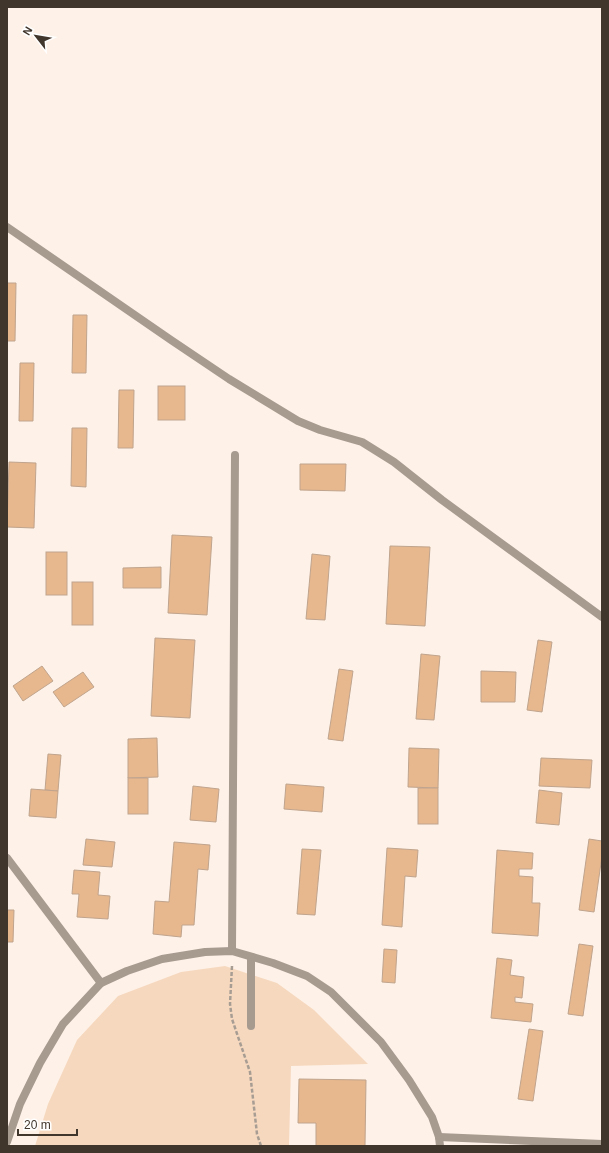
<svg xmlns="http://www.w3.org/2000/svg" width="609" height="1153" viewBox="0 0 609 1153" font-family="Helvetica,sans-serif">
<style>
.green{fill:#f6d8bf}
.building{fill:#e7b78d;stroke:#c0a48d}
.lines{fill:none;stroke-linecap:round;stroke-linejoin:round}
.path{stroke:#a89d93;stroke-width:2.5;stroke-dasharray:4 2;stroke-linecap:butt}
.lane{stroke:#a79b90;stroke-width:8}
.street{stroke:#a79b90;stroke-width:8}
</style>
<rect width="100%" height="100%" fill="#fef2e8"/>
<polygon class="green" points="225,966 277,983 314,1010 368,1064 291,1066 289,1146 35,1146 48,1104 77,1040 118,996 181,972"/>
<g class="building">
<polygon points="7,283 16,283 15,341 7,341"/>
<polygon points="73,315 87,315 86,373 72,373"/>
<polygon points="20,363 34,363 33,421 19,421"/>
<rect x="158" y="386" width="27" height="34"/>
<polygon points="119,390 134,390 133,448 118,448"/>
<polygon points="72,428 87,428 86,487 71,486"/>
<polygon points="9,462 36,463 34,528 7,527"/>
<polygon points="300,464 346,464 345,491 300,490"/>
<polygon points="172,535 212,537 207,615 168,613"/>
<polygon points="390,546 430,547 425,626 386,624"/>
<rect x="46" y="552" width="21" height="43"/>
<polygon points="312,554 330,556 325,620 306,619"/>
<polygon points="161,567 161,588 123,588 123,568"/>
<rect x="72" y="582" width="21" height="43"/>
<polygon points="155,638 195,640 190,718 151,716"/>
<polygon points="538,640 552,642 542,712 527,710"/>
<polygon points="421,654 440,656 434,720 416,719"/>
<polygon points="42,666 53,681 23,701 13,686"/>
<polygon points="339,669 353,671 343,741 328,739"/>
<polygon points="481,671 516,672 515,702 481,702"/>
<polygon points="83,672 94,687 64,707 53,692"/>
<polygon points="157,738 158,777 128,778 128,739"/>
<polygon points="409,748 439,749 438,788 408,787"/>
<polygon points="48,754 61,755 58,791 45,790"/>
<polygon points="541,758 592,760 590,788 539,786"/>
<rect x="128" y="778" width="20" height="36"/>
<polygon points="286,784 324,787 322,812 284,809"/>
<polygon points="193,786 219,789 216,822 190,820"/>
<rect x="418" y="788" width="20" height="36"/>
<polygon points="31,789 58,791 56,818 29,816"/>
<polygon points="539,790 562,793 559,825 536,823"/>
<polygon points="86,839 115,842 112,867 83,865"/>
<polygon points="589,839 602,841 602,856 594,912 579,910"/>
<polygon points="174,842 210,845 208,870 198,869 194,925 182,925 181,937 153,934 155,901 169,902"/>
<polygon points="387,848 418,850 416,877 405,876 402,927 382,925"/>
<polygon points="302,849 321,850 315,915 297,914"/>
<polygon points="497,850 533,853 532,869 519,869 519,876 533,877 532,903 540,903 538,936 492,933"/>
<polygon points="74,870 100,872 98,895 110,896 108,919 77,917 79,894 72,894"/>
<polygon points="7,910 14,910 13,942 7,942"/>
<polygon points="579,944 593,946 583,1016 568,1014"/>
<polygon points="384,949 397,950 395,983 382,982"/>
<polygon points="497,958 512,960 510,975 524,977 522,998 515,997 515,1002 533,1004 531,1022 491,1018"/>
<polygon points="529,1029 543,1031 533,1101 518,1099"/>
<polygon points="299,1079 366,1080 365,1146 316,1146 316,1123 298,1123"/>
</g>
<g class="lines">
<polyline class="path" points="232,966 230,1004 232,1019 250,1072 257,1134 261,1146"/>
<polyline class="lane" points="251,957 251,1026"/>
<g class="street">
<polyline points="7,227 171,340 229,379 298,421 320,430 362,442 394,462 442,500 602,617"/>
<polyline points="7,858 101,983"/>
<polyline points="232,951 235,455"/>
<polyline points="439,1137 602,1144"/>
<polyline points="7,1142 20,1104 40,1063 63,1024 101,983 127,971 162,959 205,952 232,951 273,963 307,976 331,992 381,1042 409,1080 432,1117 439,1137 440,1146"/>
</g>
</g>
<rect width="609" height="1153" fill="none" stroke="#41362c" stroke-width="16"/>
<g transform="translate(36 36) rotate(301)" stroke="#ffffff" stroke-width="3" paint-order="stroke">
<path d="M0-3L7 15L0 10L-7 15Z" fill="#41362c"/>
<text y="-6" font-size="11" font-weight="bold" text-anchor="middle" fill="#41362c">N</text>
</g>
<path d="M18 1129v6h59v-6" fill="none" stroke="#41362c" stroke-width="2"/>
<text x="24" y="1129" font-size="12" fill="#41362c" stroke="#ffffff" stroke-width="3" paint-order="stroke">20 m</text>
</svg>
